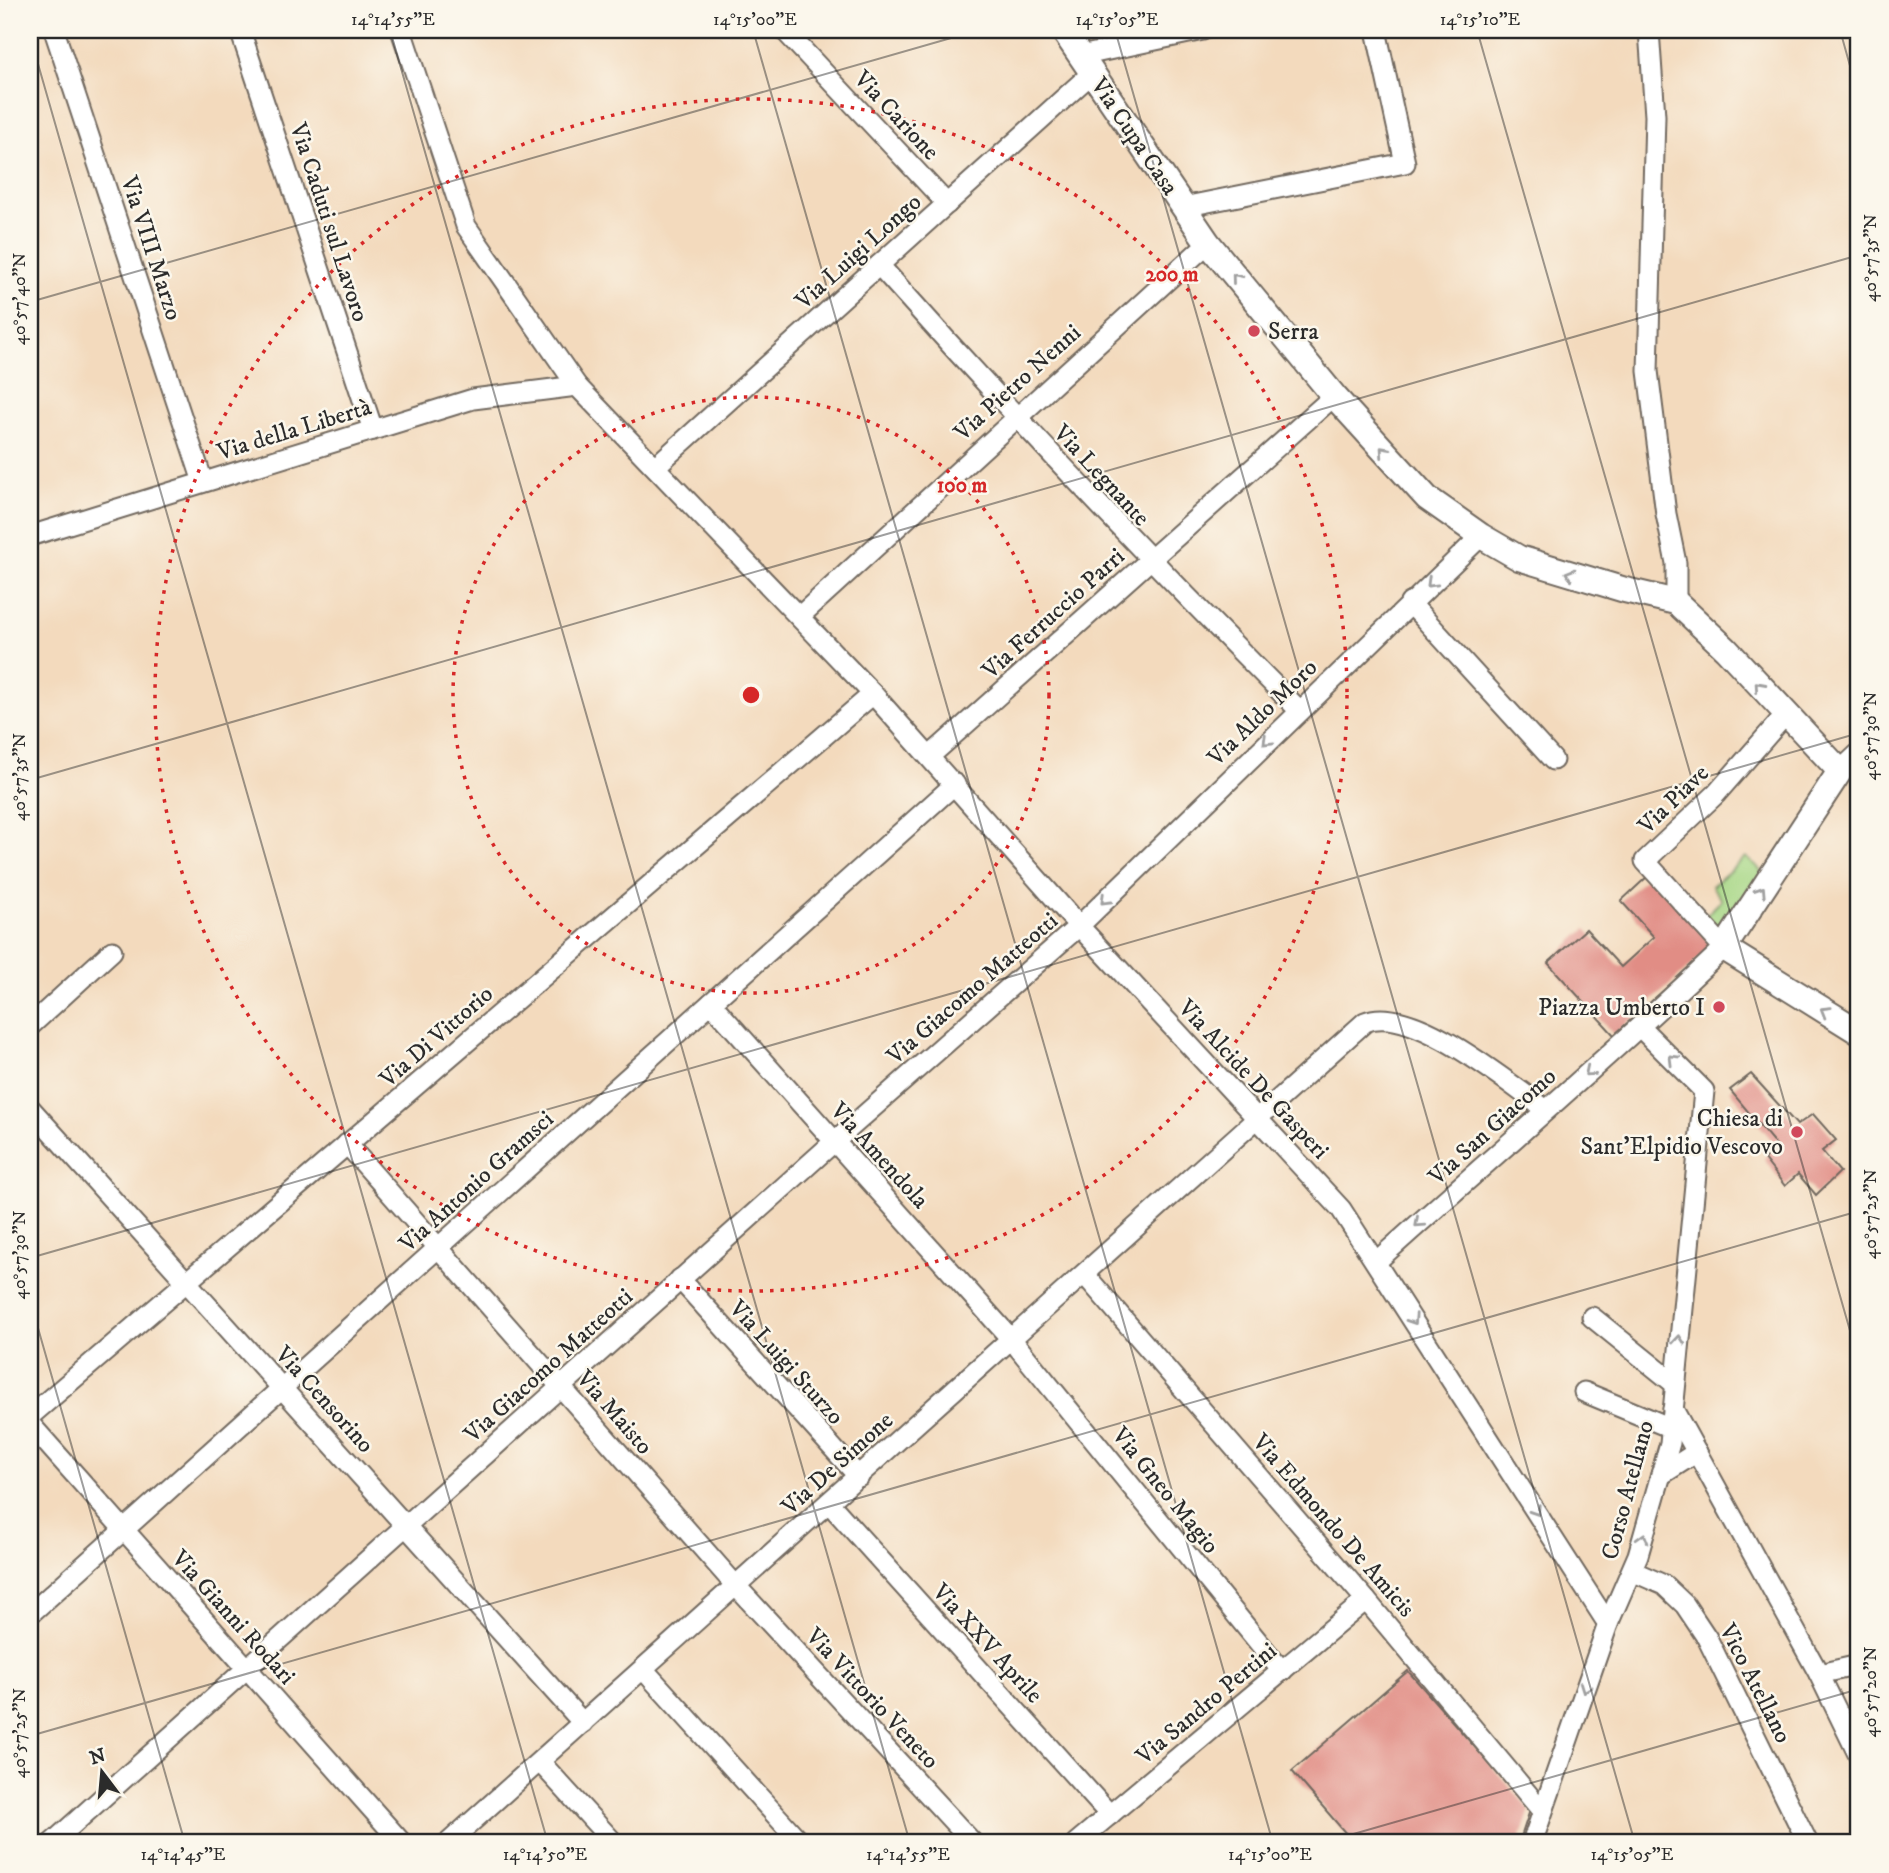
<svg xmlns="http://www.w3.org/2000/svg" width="1889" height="1873" viewBox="0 0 1889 1873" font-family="'IM FELL DW Pica',serif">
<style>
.green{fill:#a7d786;stroke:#698158;stroke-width:2}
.building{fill:#e18d85}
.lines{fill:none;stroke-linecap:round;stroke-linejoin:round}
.minor-casing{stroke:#71685e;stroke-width:23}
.tertiary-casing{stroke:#71685e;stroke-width:28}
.minor{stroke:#fff;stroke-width:19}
.tertiary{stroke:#fff;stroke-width:24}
.oneway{stroke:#a0a0a0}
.ticks{fill:none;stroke:#2b2b2b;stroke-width:2;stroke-opacity:0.45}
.ring{fill:none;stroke:#d62828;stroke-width:3.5;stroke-dasharray:3.5 7}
.poi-dot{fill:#d1495b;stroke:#fbf7ec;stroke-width:2.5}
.labels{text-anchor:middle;stroke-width:5;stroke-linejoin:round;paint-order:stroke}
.street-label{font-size:24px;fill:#2b2b2b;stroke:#fbf7ec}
.poi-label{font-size:24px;fill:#2b2b2b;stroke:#fbf7ec;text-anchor:end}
.centre{fill:#d62828;stroke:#fbf7ec;stroke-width:3.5}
.ring-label{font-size:21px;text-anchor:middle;font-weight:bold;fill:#d62828;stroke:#fbf7ec;stroke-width:5;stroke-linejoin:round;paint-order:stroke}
.neatline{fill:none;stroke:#2b2b2b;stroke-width:2.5}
.ticks-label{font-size:18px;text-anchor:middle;fill:#2b2b2b}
</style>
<rect width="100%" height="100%" fill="#fbf7ec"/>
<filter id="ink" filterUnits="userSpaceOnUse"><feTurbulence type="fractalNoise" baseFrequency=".0143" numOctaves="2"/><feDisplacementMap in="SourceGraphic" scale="14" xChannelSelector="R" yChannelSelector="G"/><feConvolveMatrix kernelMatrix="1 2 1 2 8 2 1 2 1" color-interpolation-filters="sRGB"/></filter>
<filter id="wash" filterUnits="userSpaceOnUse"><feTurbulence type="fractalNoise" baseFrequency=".00686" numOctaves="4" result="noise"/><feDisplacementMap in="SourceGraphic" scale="28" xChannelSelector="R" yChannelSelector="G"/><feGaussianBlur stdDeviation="1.57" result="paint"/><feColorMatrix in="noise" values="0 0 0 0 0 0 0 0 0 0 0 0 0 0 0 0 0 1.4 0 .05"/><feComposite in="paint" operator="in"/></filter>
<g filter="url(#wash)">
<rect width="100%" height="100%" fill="#f3dabd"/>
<polygon class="green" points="1746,857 1768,877 1726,940 1704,917 1722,900 1712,886"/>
<g id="blocks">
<g class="building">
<polygon points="1649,875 1713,946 1614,1035 1548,963 1586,929 1621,967 1654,937 1621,901"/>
<polygon points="1751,1074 1797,1125 1813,1114 1836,1140 1822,1151 1840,1172 1816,1195 1798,1174 1785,1186 1764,1159 1776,1145 1730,1090"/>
<polygon points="1408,1671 1530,1810 1519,1843 1354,1843 1292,1771"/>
</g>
</g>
</g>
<g filter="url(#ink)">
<use href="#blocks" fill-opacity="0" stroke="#71685e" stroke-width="2"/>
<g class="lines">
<defs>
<g id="minor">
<polyline points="54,30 203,482"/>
<polyline points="240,30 373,430"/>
<polyline points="401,30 466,226 577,386 873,694 1079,926 1341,1209 1608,1624"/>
<polyline points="784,30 947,204"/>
<polyline points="1649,30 1655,116 1648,371 1666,514 1676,563 1676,602"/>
<polyline points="1080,56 1203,30"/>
<polyline points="1183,207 1405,163 1376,30"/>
<path d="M879,265C1015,418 1154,565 1299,710"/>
<polyline points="656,466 1092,73"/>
<polyline points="30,536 473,399 577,386"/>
<polyline points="1410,603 1553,760"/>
<polyline points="800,616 1208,243"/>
<polyline points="930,756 1334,396"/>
<polyline points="1840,771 1859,753"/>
<polyline points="711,1003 1012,1340 1282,1671"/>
<polyline points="30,1026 112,951"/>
<polyline points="30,1108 583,1723"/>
<polyline points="347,1144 736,1586 973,1843"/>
<path d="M1376,1262C1492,1157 1611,1056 1724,948L1645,861L1716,794L1785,715"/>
<polyline points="1085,1275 1366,1600 1542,1811"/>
<polyline points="680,1279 859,1477"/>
<polyline points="1592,1317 1675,1384"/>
<polyline points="1584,1392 1671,1428"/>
<polyline points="1673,1409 1819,1674 1859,1756"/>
<polyline points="30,1416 873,694"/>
<polyline points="30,1424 402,1843"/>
<polyline points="1661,1475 1697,1452"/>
<polyline points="829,1503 1110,1815"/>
<polyline points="1632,1571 1664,1585 1685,1605 1707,1638 1808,1843"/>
<polyline points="30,1614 955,784"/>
<polyline points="643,1669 801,1843"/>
<polyline points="1819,1674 1859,1665"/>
<polyline points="540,1762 614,1843"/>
<polyline points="52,1843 835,1141 1079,926 1481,536"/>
<path d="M448,1843L1365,1022C1411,1002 1508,1083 1545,1109"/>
<polyline points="1076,1843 1366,1600"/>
<polyline points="1532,1843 1608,1624 1638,1555 1670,1443 1704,1091 1641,1028"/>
</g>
<polyline id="tertiary" points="1063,30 1208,243 1334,396 1427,498 1481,536 1519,558 1625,590 1676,602 1726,649 1840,771 1724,948 1859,1032"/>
</defs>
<use href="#minor" class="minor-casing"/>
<use href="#tertiary" class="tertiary-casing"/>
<use href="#minor" class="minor"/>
<use href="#tertiary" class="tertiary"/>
</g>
<defs><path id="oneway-chevron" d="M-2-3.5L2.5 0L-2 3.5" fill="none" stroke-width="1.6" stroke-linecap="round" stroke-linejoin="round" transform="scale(1.75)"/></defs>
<g class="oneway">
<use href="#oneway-chevron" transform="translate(1236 278) rotate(-130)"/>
<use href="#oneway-chevron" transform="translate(1384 451) rotate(-132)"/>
<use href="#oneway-chevron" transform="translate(1570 574) rotate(-163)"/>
<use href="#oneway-chevron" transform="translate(1431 583) rotate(136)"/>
<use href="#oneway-chevron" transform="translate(1759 686) rotate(-132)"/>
<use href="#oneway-chevron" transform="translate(1267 741) rotate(136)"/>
<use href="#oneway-chevron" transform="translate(1761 891) rotate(-57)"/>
<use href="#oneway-chevron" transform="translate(1105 900) rotate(136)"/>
<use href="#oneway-chevron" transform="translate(1825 1011) rotate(-149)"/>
<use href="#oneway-chevron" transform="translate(1673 1059) rotate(-135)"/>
<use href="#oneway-chevron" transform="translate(1589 1072) rotate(140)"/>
<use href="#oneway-chevron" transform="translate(1419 1223) rotate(138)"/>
<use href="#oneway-chevron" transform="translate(1413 1320) rotate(57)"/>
<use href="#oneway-chevron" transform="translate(1679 1340) rotate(-85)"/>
<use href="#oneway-chevron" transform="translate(1536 1511) rotate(57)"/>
<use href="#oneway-chevron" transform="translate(1643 1538) rotate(-74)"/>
<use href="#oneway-chevron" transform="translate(1585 1688) rotate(110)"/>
</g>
</g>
<path class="ticks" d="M390,30L910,1843M753,30L1273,1843M1115,30L1635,1843M1477,30L1859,1362M1840,30L1859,98M30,36L548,1843M30,302L979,30M30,780L1859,255M30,1258L1859,733M30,1300L185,1843M30,1736L1859,1211M1322,1843L1859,1689"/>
<g class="ring">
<circle cx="751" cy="695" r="298"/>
<circle cx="751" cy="695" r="596"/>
</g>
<g class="poi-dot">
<circle cx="1254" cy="331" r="7"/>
<circle cx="1719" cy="1007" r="7"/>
<circle cx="1797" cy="1132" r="7"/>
</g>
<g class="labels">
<g class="street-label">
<text transform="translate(897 115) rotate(47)" y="8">Via Carione</text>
<text transform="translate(1135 136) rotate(56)" y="8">Via Cupa Casa</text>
<text transform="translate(330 222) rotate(72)" y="8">Via Caduti sul Lavoro</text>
<text transform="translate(152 248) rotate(72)" y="8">Via VIII Marzo</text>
<text transform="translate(858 251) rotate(-42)" y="8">Via Luigi Longo</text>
<text transform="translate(1017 382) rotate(-42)" y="8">Via Pietro Nenni</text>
<text transform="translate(294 429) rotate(-17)" y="8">Via della Libertà</text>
<text transform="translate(1102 475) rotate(47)" y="8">Via Legnante</text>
<text transform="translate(1053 613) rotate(-42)" y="8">Via Ferruccio Parri</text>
<text transform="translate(1262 712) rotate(-44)" y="8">Via Aldo Moro</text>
<text transform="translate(1673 799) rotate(-44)" y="8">Via Piave</text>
<text transform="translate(972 988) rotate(-41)" y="8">Via Giacomo Matteotti</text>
<text transform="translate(436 1036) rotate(-41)" y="8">Via Di Vittorio</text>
<text transform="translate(1254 1079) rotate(47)" y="8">Via Alcide De Gasperi</text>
<text transform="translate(1492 1126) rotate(-42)" y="8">Via San Giacomo</text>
<text transform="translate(880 1155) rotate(48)" y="8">Via Amendola</text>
<text transform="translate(476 1181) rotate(-42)" y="8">Via Antonio Gramsci</text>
<text transform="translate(787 1362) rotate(48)" y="8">Via Luigi Sturzo</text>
<text transform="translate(548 1365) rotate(-42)" y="8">Via Giacomo Matteotti</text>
<text transform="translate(325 1399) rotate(48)" y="8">Via Censorino</text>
<text transform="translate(615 1412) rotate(49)" y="8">Via Maisto</text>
<text transform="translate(837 1463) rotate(-42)" y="8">Via De Simone</text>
<text transform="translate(1166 1490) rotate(51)" y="8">Via Gneo Magio</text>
<text transform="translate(1627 1490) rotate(-75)" y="8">Corso Atellano</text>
<text transform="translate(1334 1525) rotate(49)" y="8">Via Edmondo De Amicis</text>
<text transform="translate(234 1617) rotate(48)" y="8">Via Gianni Rodari</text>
<text transform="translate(988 1643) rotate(48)" y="8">Via XXV Aprile</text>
<text transform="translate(1756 1683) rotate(63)" y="8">Vico Atellano</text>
<text transform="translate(873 1698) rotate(47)" y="8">Via Vittorio Veneto</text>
<text transform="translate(1206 1703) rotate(-40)" y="8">Via Sandro Pertini</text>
</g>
<g class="poi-label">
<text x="1268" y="339" text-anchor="start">Serra</text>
<text x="1705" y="1015">Piazza Umberto I</text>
<text x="1783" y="1126">Chiesa di<tspan x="1783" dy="28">Sant'Elpidio Vescovo</tspan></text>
</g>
</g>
<circle cx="751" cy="695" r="10" class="centre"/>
<g class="ring-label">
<text x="1172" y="281">200 m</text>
<text x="962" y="492">100 m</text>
</g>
<rect width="1889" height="1873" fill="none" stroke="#fbf7ec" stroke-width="77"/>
<g transform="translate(102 1772) rotate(344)" stroke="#fbf7ec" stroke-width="5" paint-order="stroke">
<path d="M0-5L12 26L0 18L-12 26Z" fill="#2b2b2b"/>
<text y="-10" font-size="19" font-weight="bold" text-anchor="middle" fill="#2b2b2b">N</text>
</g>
<rect x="38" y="38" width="1812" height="1796" class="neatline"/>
<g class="ticks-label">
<text x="393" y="25">14°14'55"E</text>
<text x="755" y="25">14°15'00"E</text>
<text x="1117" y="25">14°15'05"E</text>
<text x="1480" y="25">14°15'10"E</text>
<text transform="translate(1870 258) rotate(-90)" y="6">40°57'35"N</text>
<text transform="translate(19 299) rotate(-90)" y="6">40°57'40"N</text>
<text transform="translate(1870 736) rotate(-90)" y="6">40°57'30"N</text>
<text transform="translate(19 777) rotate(-90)" y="6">40°57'35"N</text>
<text transform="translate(1870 1214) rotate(-90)" y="6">40°57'25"N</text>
<text transform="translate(19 1255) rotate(-90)" y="6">40°57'30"N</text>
<text transform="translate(1870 1692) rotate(-90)" y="6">40°57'20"N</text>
<text transform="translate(19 1733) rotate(-90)" y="6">40°57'25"N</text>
<text x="183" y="1860">14°14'45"E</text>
<text x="545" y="1860">14°14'50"E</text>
<text x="908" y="1860">14°14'55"E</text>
<text x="1270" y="1860">14°15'00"E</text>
<text x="1632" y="1860">14°15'05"E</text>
</g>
</svg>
